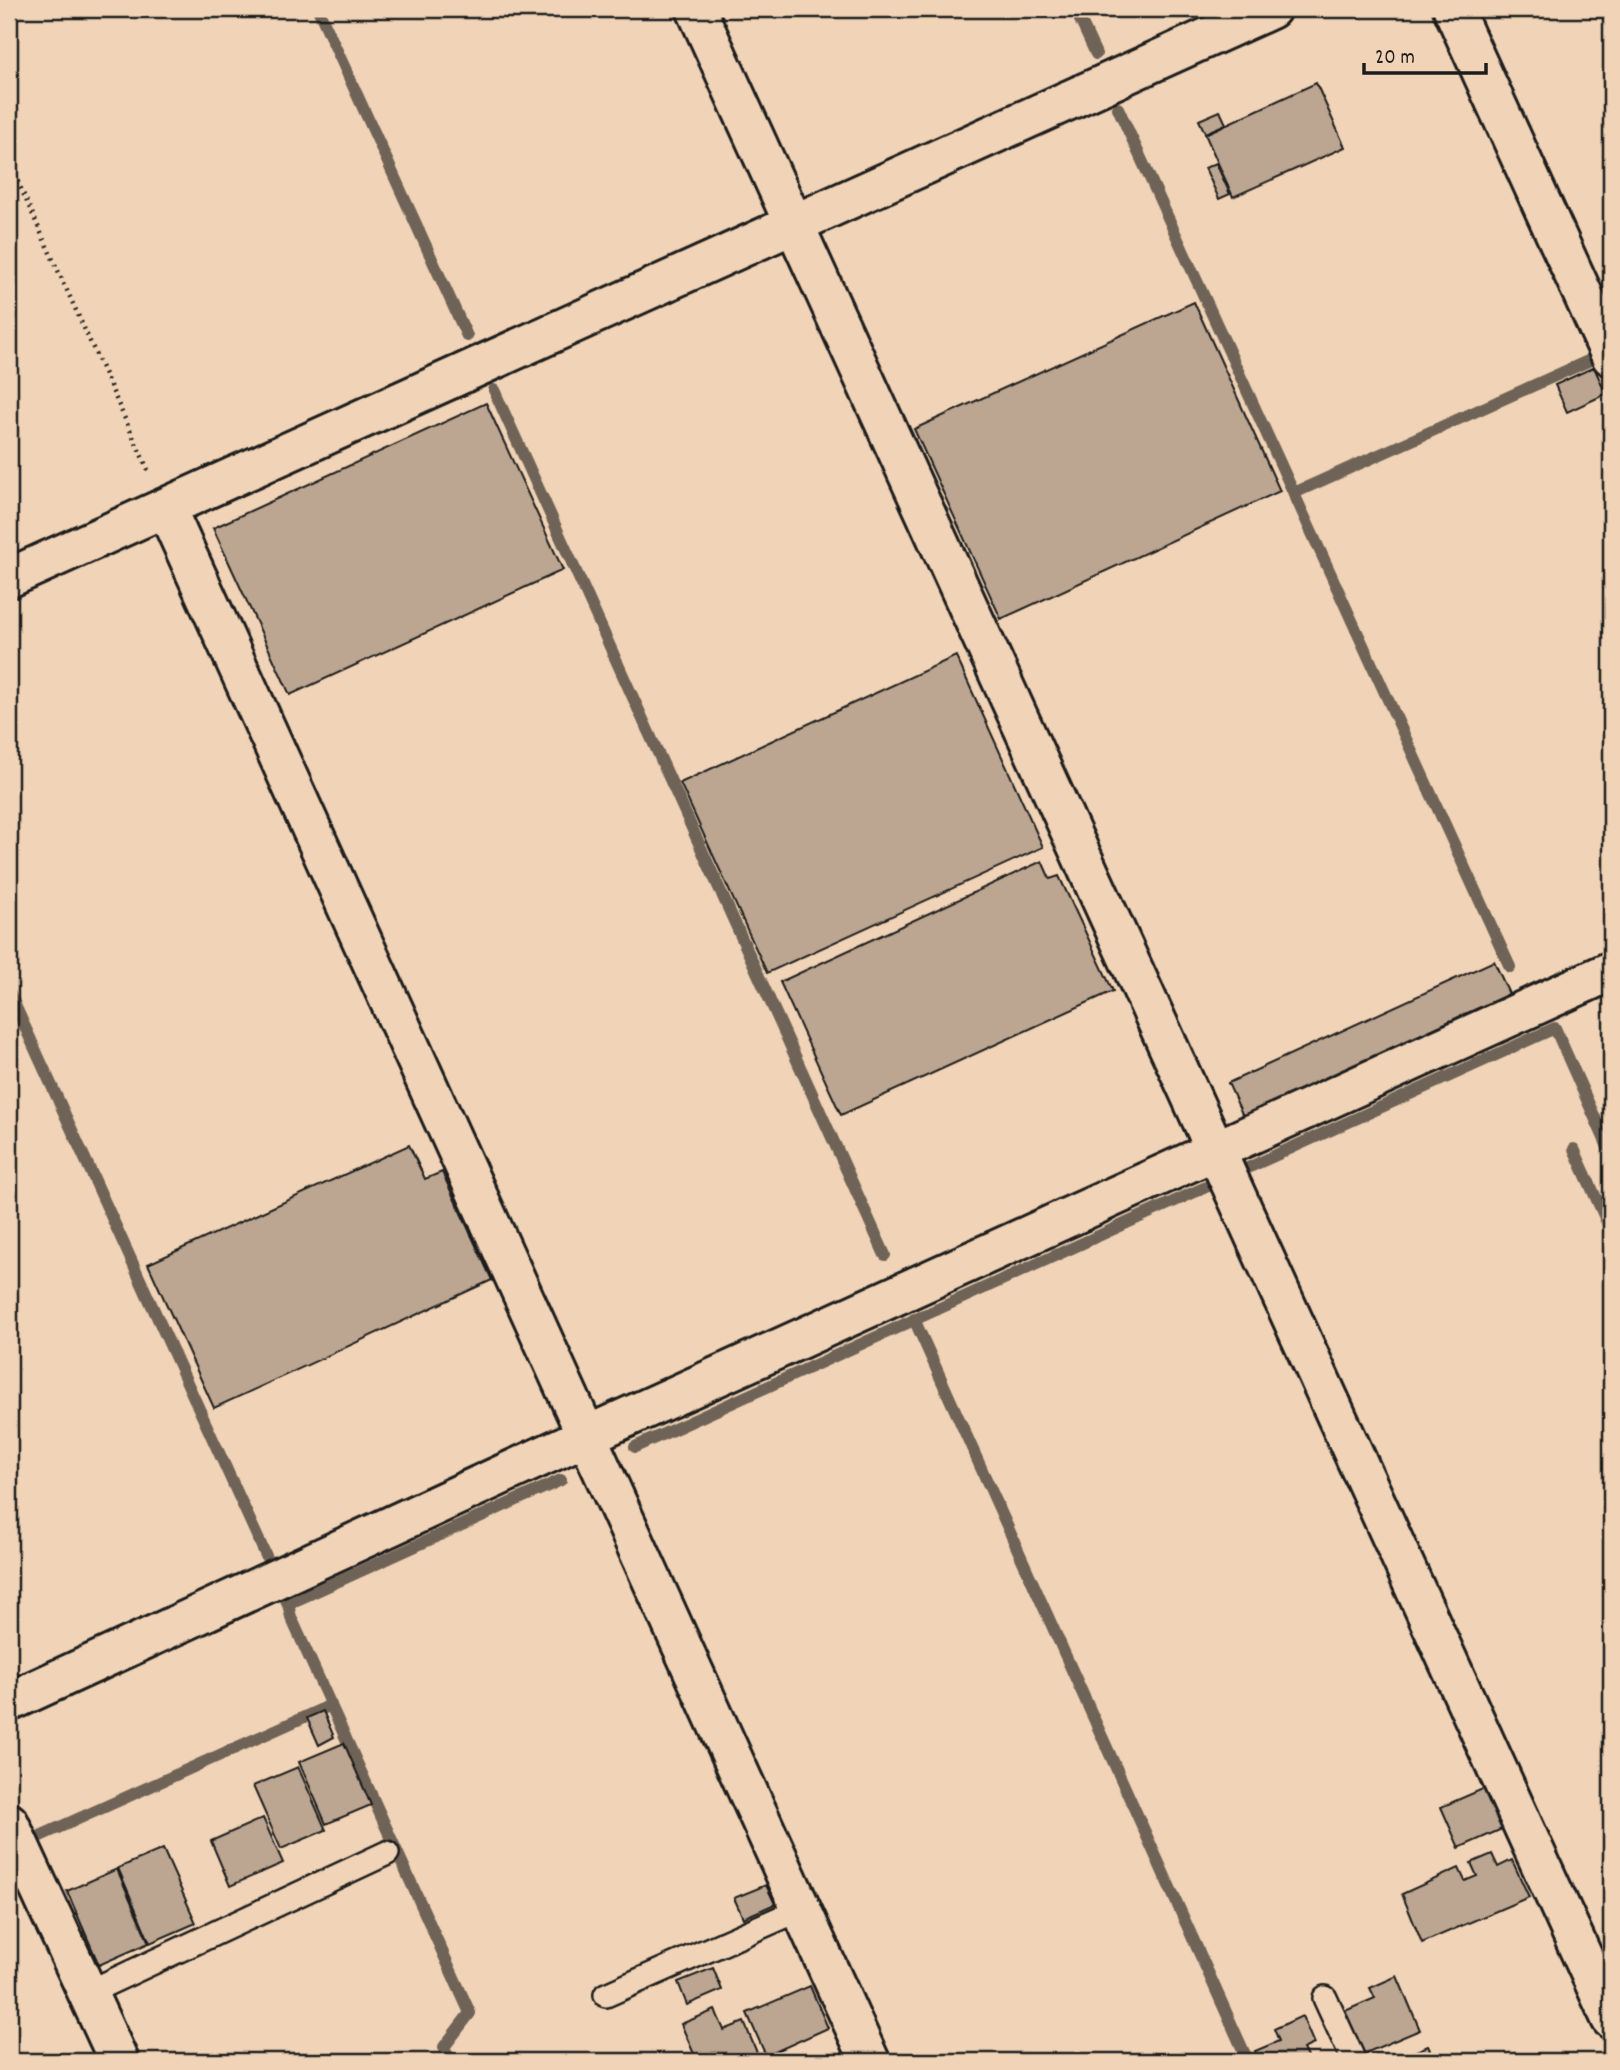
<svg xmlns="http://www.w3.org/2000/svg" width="1620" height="2070" viewBox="0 0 1620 2070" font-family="Dekko,sans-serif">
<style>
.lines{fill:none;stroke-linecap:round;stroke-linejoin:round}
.stream{stroke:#6e6357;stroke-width:12}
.building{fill:#bca691;stroke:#1c1c1c;stroke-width:2}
.service-casing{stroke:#1c1c1c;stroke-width:28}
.minor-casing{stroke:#1c1c1c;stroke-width:44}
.tertiary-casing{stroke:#1c1c1c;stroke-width:44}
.path{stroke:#1c1c1c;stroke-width:4.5;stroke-dasharray:2 5;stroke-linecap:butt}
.service{stroke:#f1d4b7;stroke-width:23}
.minor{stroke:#f1d4b7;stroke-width:38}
.tertiary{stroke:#f1d4b7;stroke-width:38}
</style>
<rect width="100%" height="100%" fill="#f1d4b7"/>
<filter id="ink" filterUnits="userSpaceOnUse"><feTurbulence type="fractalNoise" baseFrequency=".0143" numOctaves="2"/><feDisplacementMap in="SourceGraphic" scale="14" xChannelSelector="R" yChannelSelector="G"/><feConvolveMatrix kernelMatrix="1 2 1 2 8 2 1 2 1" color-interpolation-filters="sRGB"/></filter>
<g filter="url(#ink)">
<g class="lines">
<g class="stream">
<polyline points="318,9 467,336"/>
<polyline points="1075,9 1096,54"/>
<polyline points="1118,108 1510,967"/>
<polyline points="494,390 885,1255"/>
<polyline points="1294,493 1588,361"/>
<polyline points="9,992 288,1604 561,1480"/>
<polyline points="1574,1149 1611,1231"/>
<polyline points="914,1319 1248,2061"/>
<polyline points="635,1447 1555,1028 1608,1147 1611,1149"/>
<polyline points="288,1604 291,1617 470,2013 444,2047 450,2061"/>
<polyline points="29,1841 331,1705"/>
</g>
</g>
<g class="building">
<polygon points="1316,83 1345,147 1233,197 1205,134"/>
<polygon points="1220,111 1226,124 1205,133 1199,120"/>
<polygon points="1216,163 1230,194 1219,199 1205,168"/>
<polygon points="1194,302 1280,491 1001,619 914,429"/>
<polygon points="1594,367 1606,394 1567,412 1555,385"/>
<polygon points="486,403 563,570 290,695 213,528"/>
<polygon points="956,656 1043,847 767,973 680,783"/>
<polygon points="1042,861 1050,879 1059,876 1113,991 841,1115 780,982"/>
<polygon points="1494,961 1509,994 1243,1116 1228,1083"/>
<polygon points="409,1145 425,1179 442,1172 492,1280 214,1408 148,1264"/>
<polygon points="323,1711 334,1737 319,1745 307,1718"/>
<polygon points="344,1743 371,1805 326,1824 299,1762"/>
<polygon points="298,1767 326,1830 281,1849 253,1786"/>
<polygon points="1485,1788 1502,1829 1459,1848 1441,1807"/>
<polygon points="263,1818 283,1863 230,1886 211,1841"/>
<polygon points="163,1849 196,1923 150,1943 118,1868"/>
<polygon points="1492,1854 1498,1867 1512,1860 1529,1897 1422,1943 1402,1894 1459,1868 1465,1881 1477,1876 1471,1863"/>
<polygon points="117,1869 149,1943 99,1965 67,1891"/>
<polygon points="766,1885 775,1904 743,1918 734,1898"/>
<polygon points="713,1968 722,1990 687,2005 678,1982"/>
<polygon points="1397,1976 1420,2030 1363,2054 1345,2011 1375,1998 1370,1988"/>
<polygon points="810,1986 828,2028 766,2056 747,2013"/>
<polygon points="715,2010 724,2030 744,2022 758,2055 743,2061 697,2061 681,2024"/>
<polygon points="1302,2016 1314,2044 1303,2049 1309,2061 1259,2061 1255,2051 1279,2041 1274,2029"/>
<polygon points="1428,2046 1435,2061 1392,2061"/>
</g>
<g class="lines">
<defs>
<g id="service">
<polyline points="87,1993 387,1853"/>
<polyline points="606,1995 801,1909"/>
<polyline points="1325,1998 1354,2061"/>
</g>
<g id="minor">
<polyline points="696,9 1611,2019"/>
<polyline points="1453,9 1611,356"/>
<polyline points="166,508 870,2061"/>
<polyline points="9,1702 586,1436 1611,971"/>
<polyline points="9,1823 119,2061"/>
</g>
<polyline id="tertiary" points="9,578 1271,9"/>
</defs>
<use href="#service" class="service-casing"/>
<use href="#minor" class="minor-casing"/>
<use href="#tertiary" class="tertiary-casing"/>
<polyline class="path" points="9,162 149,472"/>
<use href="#service" class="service"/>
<use href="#minor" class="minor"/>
<use href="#tertiary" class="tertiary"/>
</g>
</g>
<rect width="1620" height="2070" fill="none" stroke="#f1d4b7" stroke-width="35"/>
<rect x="18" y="18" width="1585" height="2035" fill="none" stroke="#1c1c1c" stroke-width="2.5" filter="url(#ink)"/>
<path d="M1364 63v10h122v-10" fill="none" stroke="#1c1c1c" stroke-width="3.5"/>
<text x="1375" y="63" font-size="21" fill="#1c1c1c" stroke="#f1d4b7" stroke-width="5" paint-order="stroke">20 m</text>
</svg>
